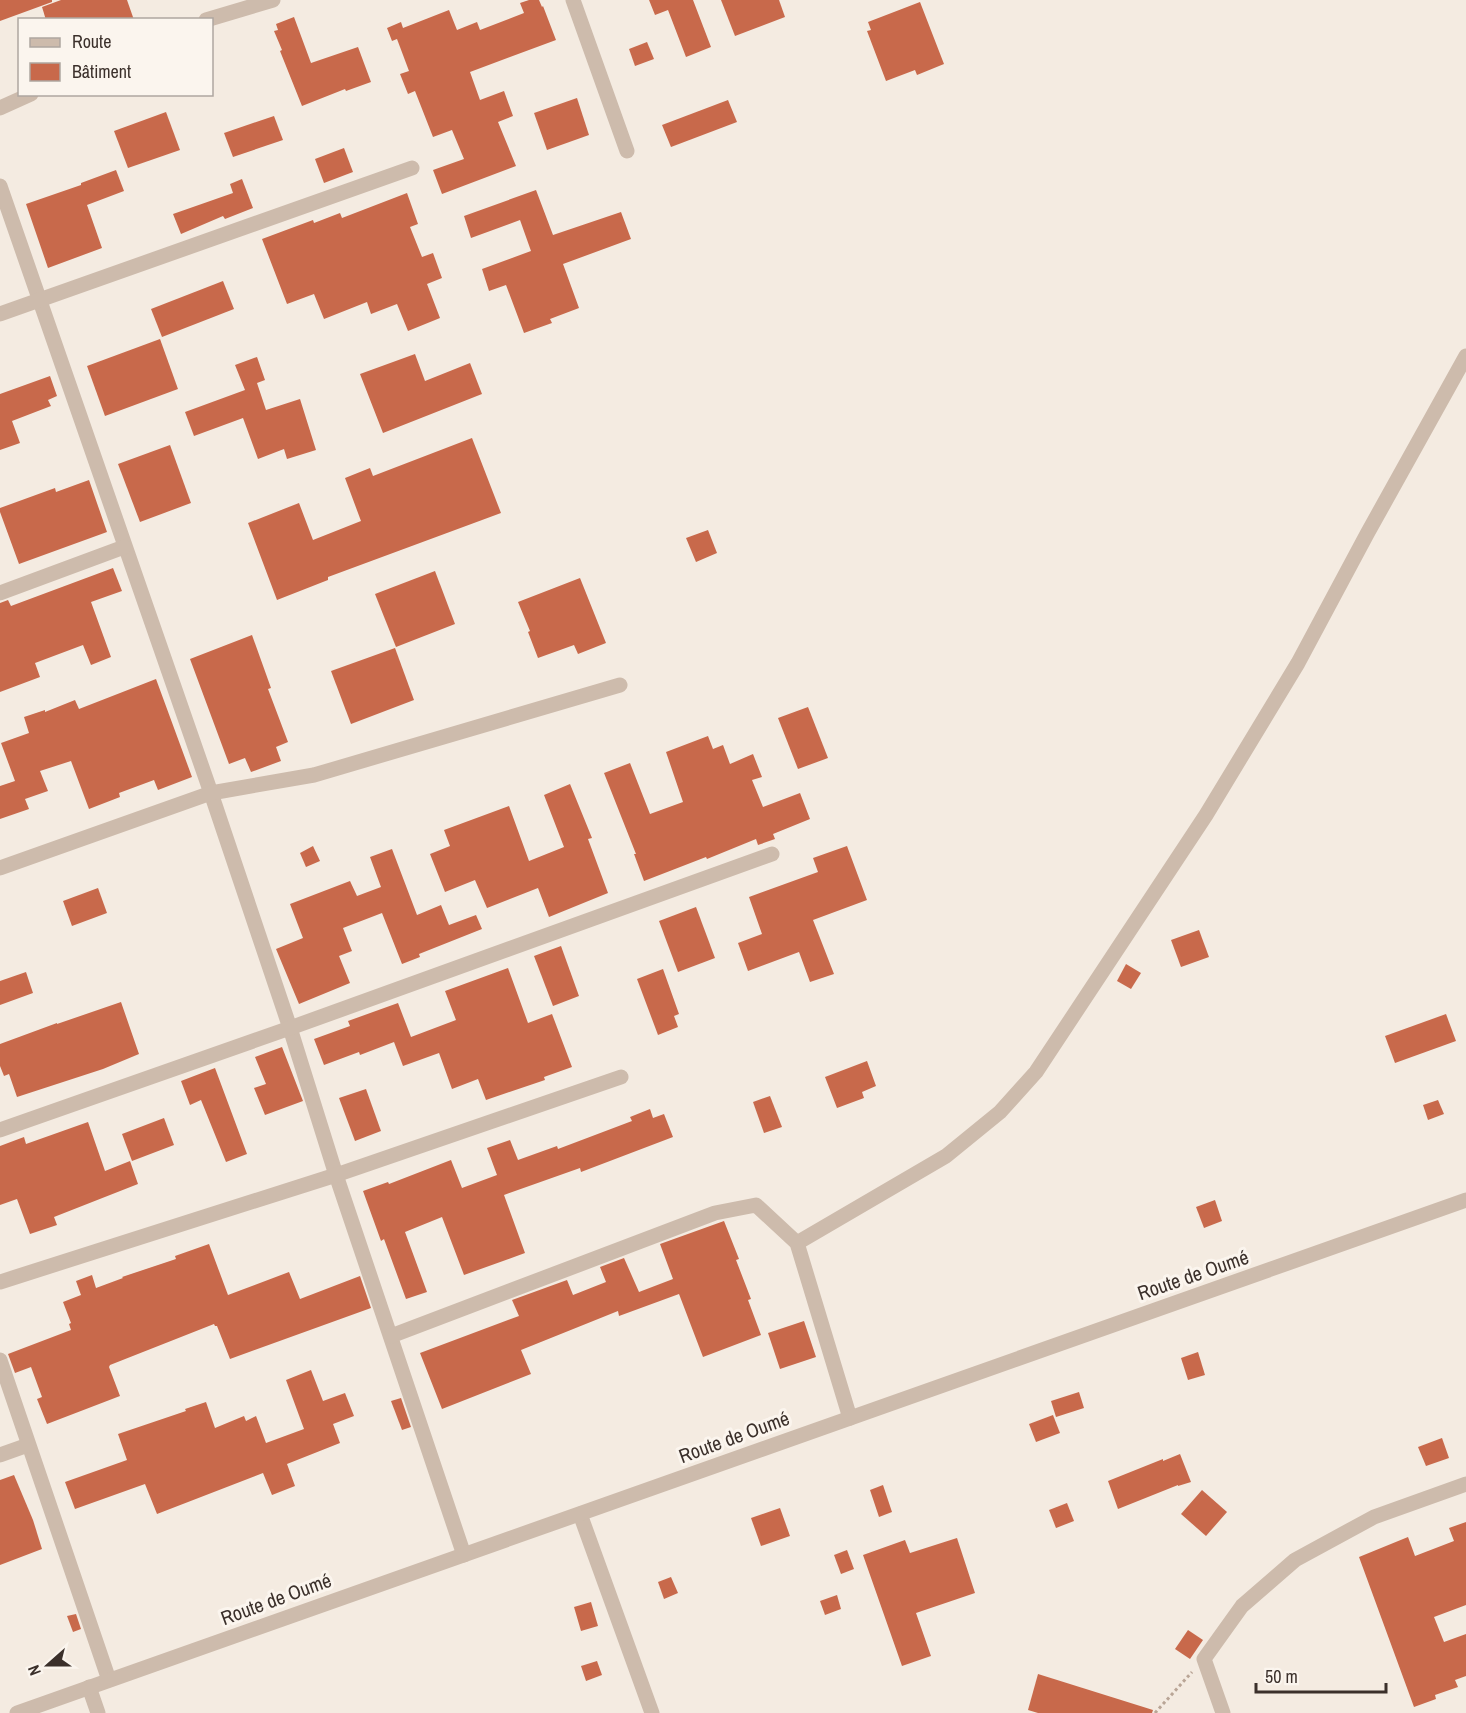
<svg xmlns="http://www.w3.org/2000/svg" width="1466" height="1713" viewBox="0 0 1466 1713" font-family="'Archivo Narrow',sans-serif">
<style>
.building{fill:#c8694b}
.lines{fill:none;stroke-linecap:round;stroke-linejoin:round}
.path{stroke:#b9a596;stroke-width:3;stroke-dasharray:3 3;stroke-linecap:butt}
.minor{stroke:#cdbbac;stroke-width:15}
.labels{text-anchor:middle;stroke-width:6;stroke-linejoin:round;paint-order:stroke}
.street-label{font-size:20px;fill:#3b302b;stroke:#fbf5ee}
</style>
<rect width="100%" height="100%" fill="#f4ebe1"/>
<g class="building">
<polygon points="0,0 52,0 52,2 0,21"/>
<polygon points="61,0 127,0 134,20 46,20 42,7"/>
<polygon points="529,0 539,0 542,7 543,6 556,40 470,72 480,100 504,91 513,116 498,122 516,166 442,194 433,170 464,159 452,130 433,137 415,91 408,94 400,74 409,71 397,39 392,41 387,28 401,22 403,28 449,10 457,30 477,22 480,30 524,13 520,3"/>
<polygon points="649,0 693,0 711,47 686,57 668,10 655,15"/>
<polygon points="721,0 779,0 785,17 735,36"/>
<polygon points="920,2 944,64 917,75 915,70 886,81 867,31 871,30 868,22"/>
<polygon points="294,17 311,63 358,47 371,82 346,91 345,89 302,106 280,51 282,50 274,31 278,30 276,24"/>
<polygon points="647,42 654,59 635,66 629,49"/>
<polygon points="577,98 589,135 547,150 534,113"/>
<polygon points="728,100 737,122 671,147 662,125"/>
<polygon points="166,112 180,150 128,168 114,131"/>
<polygon points="274,116 283,140 233,157 224,133"/>
<polygon points="344,148 353,172 324,183 315,159"/>
<polygon points="116,170 124,191 87,205 102,248 48,268 26,204 81,185 81,183"/>
<polygon points="242,179 253,208 225,219 223,216 181,234 173,214 233,193 230,184"/>
<polygon points="536,190 553,235 621,212 631,239 563,264 579,308 550,319 552,323 524,333 506,285 489,291 482,269 531,251 520,220 471,238 464,216"/>
<polygon points="407,193 418,224 410,227 422,257 433,253 442,278 427,284 440,318 408,331 397,304 371,314 367,302 324,319 314,294 287,304 262,239 313,220 314,223 340,213 342,218"/>
<polygon points="223,281 234,309 162,337 151,309"/>
<polygon points="160,339 178,389 105,416 87,366"/>
<polygon points="415,354 425,381 470,363 482,394 383,433 360,374"/>
<polygon points="257,357 265,380 257,383 266,410 300,399 316,450 287,459 284,449 258,459 243,418 194,436 185,412 245,390 235,365"/>
<polygon points="50,376 57,396 48,400 51,406 12,421 20,443 0,450 0,394"/>
<polygon points="472,438 501,513 328,577 328,580 277,600 248,523 299,503 313,540 361,521 345,478 370,468 373,476"/>
<polygon points="170,445 191,503 140,522 118,464"/>
<polygon points="89,480 107,532 19,564 0,512 0,508 55,488 56,492"/>
<polygon points="708,530 717,553 696,562 686,538"/>
<polygon points="113,568 122,591 91,602 111,657 91,665 83,645 35,663 40,677 0,692 0,603 8,600 11,606"/>
<polygon points="435,571 455,624 396,647 375,594"/>
<polygon points="580,578 606,643 578,654 574,645 538,658 528,632 530,631 518,602"/>
<polygon points="252,635 271,688 268,689 288,742 276,747 281,761 251,772 245,758 229,764 190,659"/>
<polygon points="395,648 414,700 351,724 331,671"/>
<polygon points="156,679 192,777 158,790 154,780 119,793 120,797 89,809 71,761 40,771 48,791 25,799 29,809 0,819 0,786 15,781 1,743 29,733 24,717 45,710 45,712 75,700 79,709"/>
<polygon points="808,707 828,758 798,769 778,718"/>
<polygon points="708,736 713,749 723,745 730,764 753,754 762,777 752,780 763,807 800,793 810,819 773,834 775,839 758,845 756,839 707,859 706,857 644,881 634,854 636,854 604,773 630,763 650,814 683,802 666,752"/>
<polygon points="570,784 592,838 588,839 608,893 549,917 538,888 487,908 475,880 445,892 430,854 450,846 444,830 509,806 529,861 564,847 544,795"/>
<polygon points="313,846 320,861 306,867 300,853"/>
<polygon points="847,846 867,900 813,920 834,974 810,982 799,952 748,971 738,943 762,934 749,897 818,872 813,858"/>
<polygon points="392,849 417,915 441,905 449,925 476,915 482,929 419,954 420,957 402,964 382,913 343,928 352,951 339,956 350,983 299,1004 276,949 303,938 290,904 350,881 357,896 381,887 370,857"/>
<polygon points="98,888 107,913 72,926 63,901"/>
<polygon points="696,907 715,958 678,972 659,921"/>
<polygon points="1199,930 1209,957 1181,967 1171,940"/>
<polygon points="561,946 579,996 553,1006 534,956"/>
<polygon points="1126,964 1141,973 1131,989 1117,981"/>
<polygon points="508,968 528,1023 552,1014 572,1067 544,1077 545,1080 486,1100 478,1079 452,1089 439,1053 403,1066 394,1042 360,1055 359,1052 324,1065 314,1039 350,1026 348,1021 398,1003 411,1037 456,1020 445,991"/>
<polygon points="663,969 679,1014 674,1016 678,1027 658,1035 637,979"/>
<polygon points="26,972 33,993 0,1005 0,981"/>
<polygon points="121,1002 139,1054 103,1069 17,1097 9,1074 4,1076 0,1066 0,1044 57,1023 57,1024"/>
<polygon points="1446,1014 1456,1041 1395,1063 1385,1036"/>
<polygon points="282,1047 303,1101 265,1115 254,1088 266,1084 255,1057"/>
<polygon points="867,1061 876,1086 862,1092 864,1098 837,1108 825,1077"/>
<polygon points="215,1068 247,1154 226,1162 201,1100 190,1105 181,1081"/>
<polygon points="366,1089 381,1131 355,1141 339,1098"/>
<polygon points="770,1096 782,1127 764,1133 753,1102"/>
<polygon points="1438,1100 1444,1114 1428,1120 1423,1105"/>
<polygon points="650,1109 653,1118 664,1114 673,1137 581,1172 580,1168 504,1195 525,1253 464,1275 442,1217 405,1232 427,1292 406,1299 384,1239 381,1241 363,1191 388,1182 389,1184 451,1160 462,1188 497,1175 487,1148 510,1140 518,1160 557,1146 558,1149 632,1121 630,1117"/>
<polygon points="164,1118 174,1145 132,1161 122,1134"/>
<polygon points="88,1122 105,1171 130,1161 138,1184 54,1217 57,1225 30,1234 17,1199 0,1205 0,1146 24,1137 26,1144"/>
<polygon points="1215,1200 1222,1221 1204,1228 1196,1207"/>
<polygon points="724,1221 739,1259 736,1260 751,1299 748,1300 761,1335 703,1357 679,1294 619,1316 618,1311 521,1350 531,1374 442,1409 420,1353 519,1316 512,1300 567,1280 573,1295 606,1282 600,1267 624,1258 639,1292 673,1279 660,1244"/>
<polygon points="209,1244 228,1295 289,1272 300,1299 360,1276 371,1308 230,1359 217,1326 215,1326 214,1324 110,1365 109,1367 120,1396 47,1424 37,1399 42,1397 31,1367 15,1373 8,1354 71,1330 69,1324 71,1323 63,1302 81,1295 76,1281 92,1275 96,1288 123,1278 122,1277 176,1259 175,1256"/>
<polygon points="804,1321 816,1357 780,1369 768,1333"/>
<polygon points="1198,1352 1205,1375 1188,1380 1181,1358"/>
<polygon points="311,1370 323,1401 345,1393 354,1416 333,1424 340,1443 287,1464 295,1486 272,1495 263,1473 157,1514 145,1484 75,1509 65,1482 127,1460 118,1434 186,1411 185,1409 206,1402 215,1428 244,1416 246,1421 256,1416 266,1443 304,1429 286,1380"/>
<polygon points="1079,1392 1084,1408 1056,1417 1051,1401"/>
<polygon points="401,1398 411,1427 402,1430 391,1401"/>
<polygon points="1053,1415 1060,1433 1036,1442 1029,1424"/>
<polygon points="1442,1438 1449,1458 1426,1466 1418,1447"/>
<polygon points="1180,1454 1191,1482 1178,1486 1178,1485 1118,1509 1108,1481 1163,1459 1163,1461"/>
<polygon points="14,1475 33,1520 42,1549 0,1565 0,1480"/>
<polygon points="883,1485 892,1512 879,1517 870,1490"/>
<polygon points="1202,1490 1227,1512 1206,1536 1181,1514"/>
<polygon points="1067,1503 1074,1521 1056,1528 1049,1510"/>
<polygon points="780,1508 790,1536 761,1546 751,1518"/>
<polygon points="1466,1522 1466,1605 1434,1617 1444,1642 1466,1634 1466,1676 1455,1680 1458,1687 1435,1695 1436,1699 1414,1707 1359,1557 1408,1537 1415,1556 1454,1541 1449,1528"/>
<polygon points="957,1538 975,1593 916,1613 931,1656 902,1666 863,1555 905,1540 910,1553"/>
<polygon points="847,1550 854,1569 841,1574 834,1555"/>
<polygon points="671,1577 678,1593 664,1599 658,1582"/>
<polygon points="837,1595 841,1609 825,1615 820,1601"/>
<polygon points="591,1602 598,1626 581,1631 574,1607"/>
<polygon points="76,1614 81,1629 73,1632 67,1616"/>
<polygon points="1188,1630 1203,1640 1190,1659 1175,1649"/>
<polygon points="597,1661 602,1675 586,1681 581,1666"/>
<polygon points="1038,1674 1153,1710 1152,1713 1038,1713 1028,1710"/>
</g>
<g class="lines">
<polyline class="path" points="1155,1713 1192,1672"/>
<g class="minor">
<polyline points="573,0 627,151"/>
<polyline points="206,20 273,0"/>
<polyline points="0,108 31,94"/>
<polyline points="0,186 211,793 290,1028 336,1175 464,1555"/>
<polyline points="0,314 412,168"/>
<polyline points="0,593 124,547"/>
<polyline points="0,868 211,793 314,775 620,685"/>
<polyline points="0,1130 290,1028 772,854"/>
<polyline points="797,1243 946,1156 1000,1112 1036,1072 1206,815 1298,663 1367,534 1466,356"/>
<polyline points="0,1282 336,1175 621,1077"/>
<polyline points="391,1336 715,1213 756,1205 797,1243 850,1418"/>
<polyline points="0,1360 109,1680"/>
<polyline points="0,1455 28,1445"/>
<polyline points="580,1514 652,1713"/>
<polyline points="89,1687 98,1713"/>
<polyline points="17,1713 1466,1200"/>
<polyline points="1223,1713 1204,1659 1242,1606 1295,1560 1374,1517 1466,1484"/>
</g>
</g>
<g class="labels">
<g class="street-label">
<text transform="translate(1193 1275) rotate(-19)" y="7">Route de Oumé</text>
<text transform="translate(734 1437) rotate(-20)" y="7">Route de Oumé</text>
<text transform="translate(276 1599) rotate(-20)" y="7">Route de Oumé</text>
</g>
</g>
<rect x="18" y="18" width="195" height="78" fill="#fbf5ee" stroke="#aea6a0" stroke-width="1.5"/>
<rect x="30" y="38" width="30" height="9" fill="#cdbbac" stroke="#aea6a0" stroke-width="1.5"/>
<text x="72" y="48" font-size="18" fill="#3b302b">Route</text>
<rect x="30" y="63" width="30" height="18" fill="#c8694b" stroke="#aea6a0" stroke-width="1.5"/>
<text x="72" y="78" font-size="18" fill="#3b302b">Bâtiment</text>
<g transform="translate(48 1665) rotate(249)" stroke="#fbf5ee" stroke-width="4.5" paint-order="stroke">
<path d="M0-4.5L10 22L0 15L-10 22Z" fill="#3b302b"/>
<text y="-9" font-size="16" font-weight="bold" text-anchor="middle" fill="#3b302b">N</text>
</g>
<path d="M1256 1683v9h130v-9" fill="none" stroke="#3b302b" stroke-width="3"/>
<text x="1265" y="1683" font-size="18" fill="#3b302b" stroke="#fbf5ee" stroke-width="4.5" paint-order="stroke">50 m</text>
</svg>
